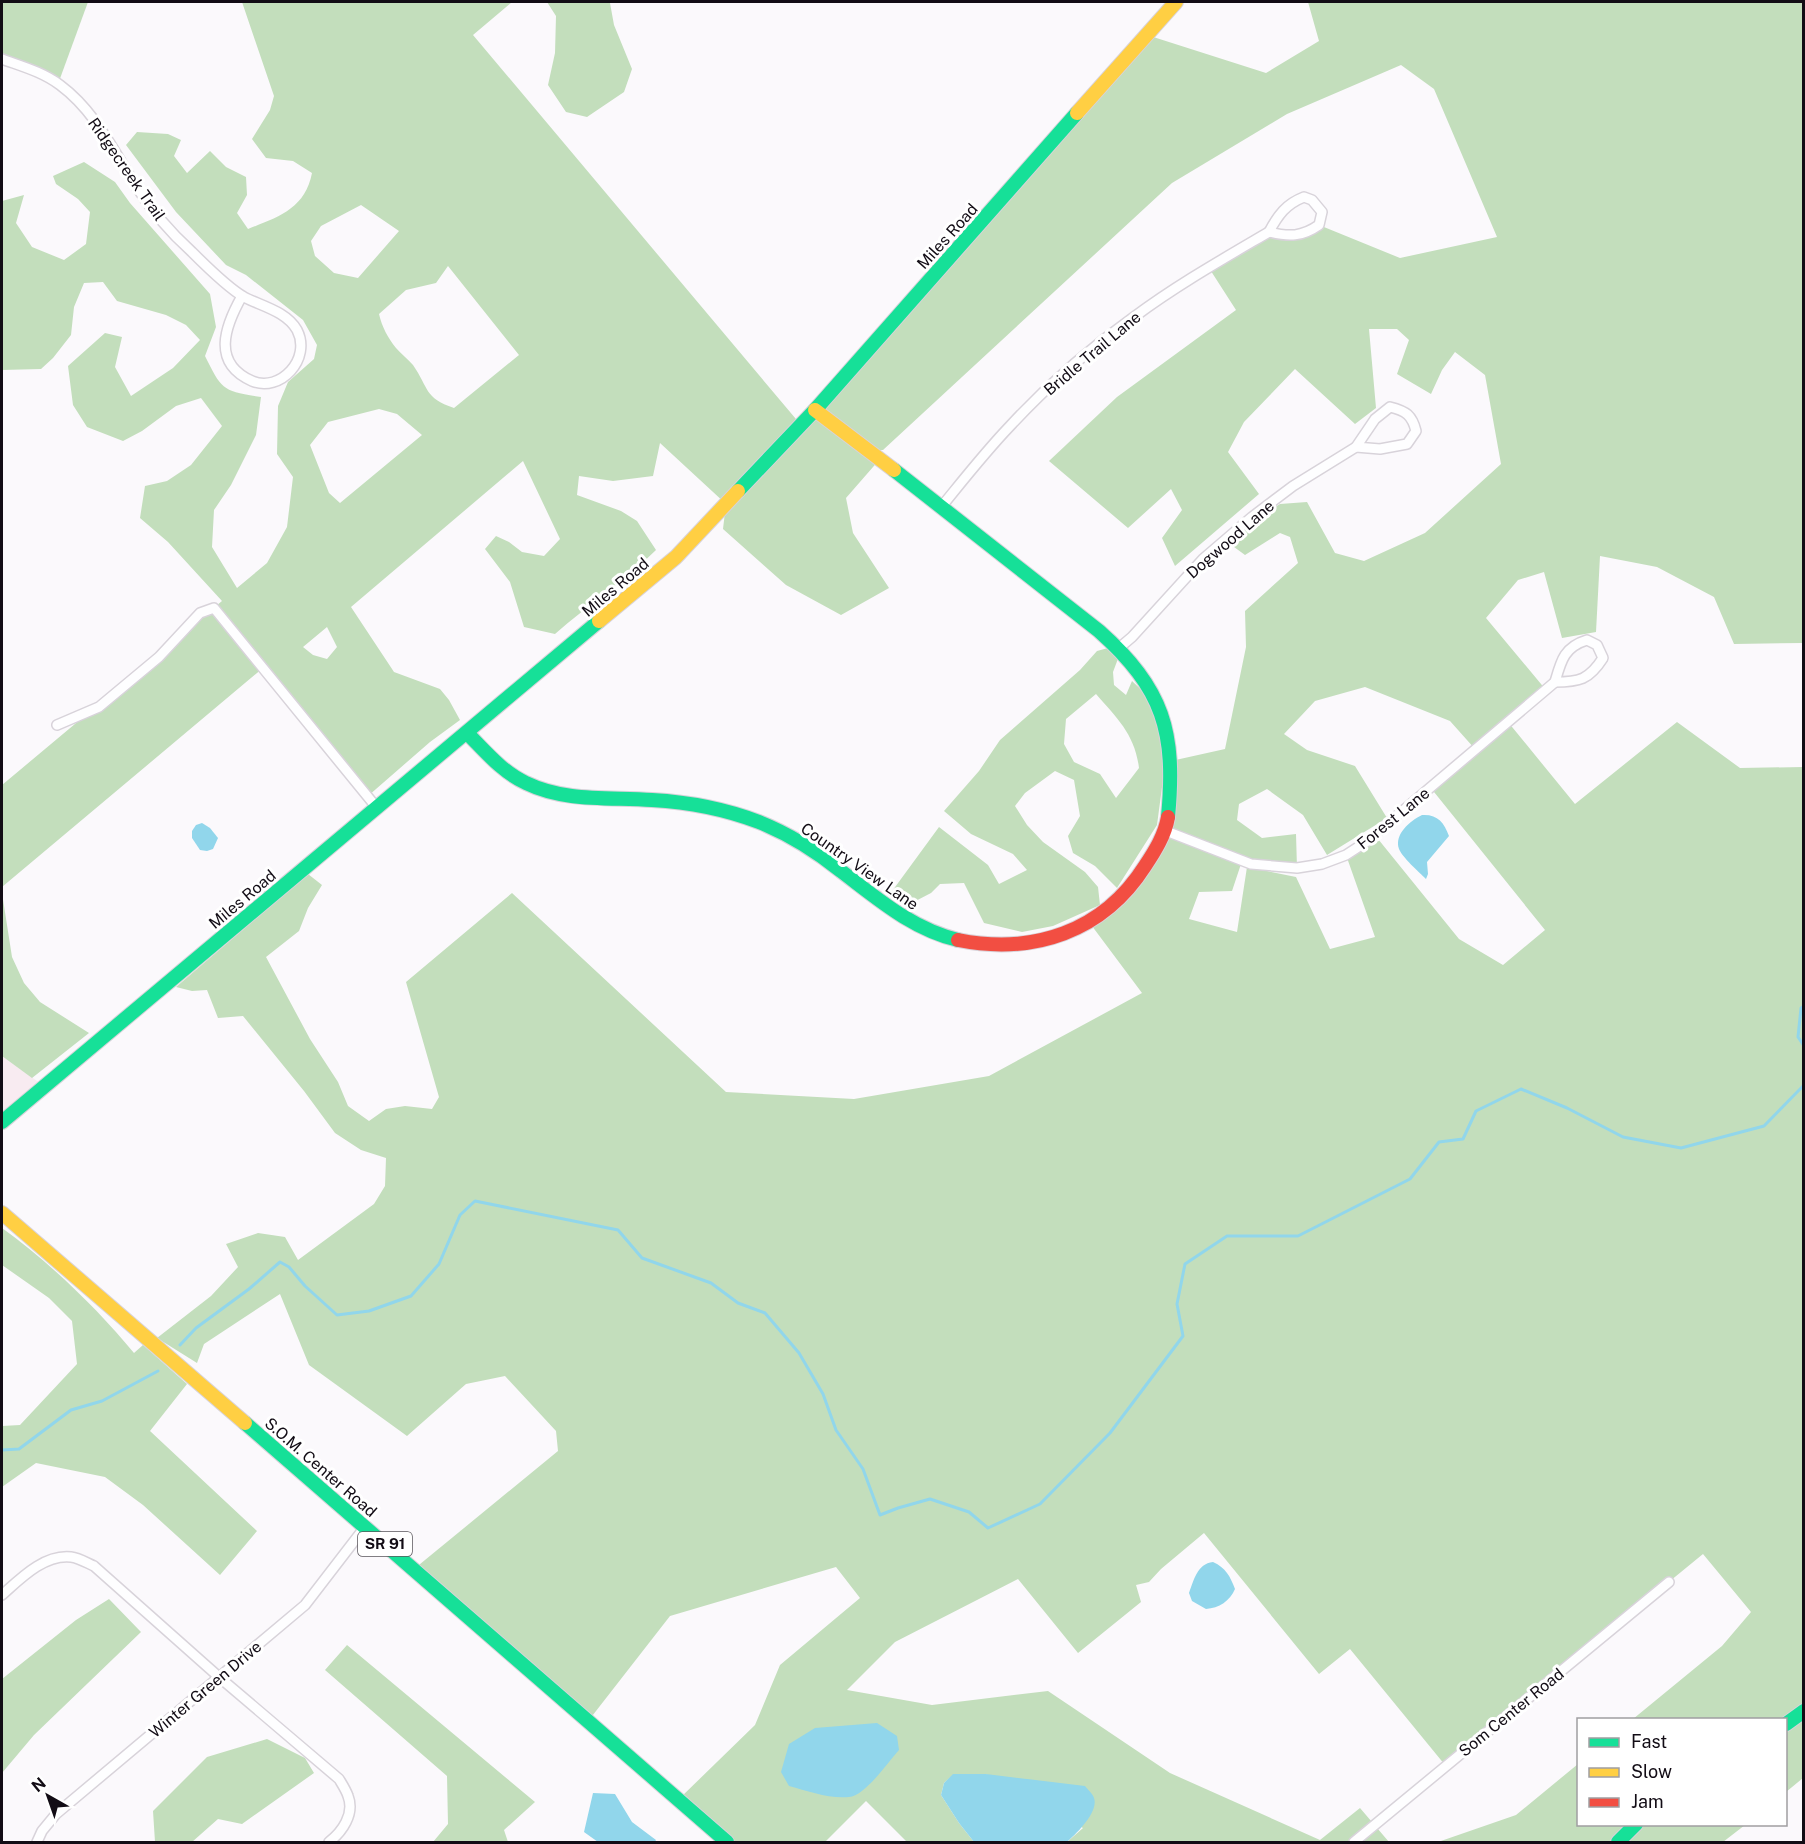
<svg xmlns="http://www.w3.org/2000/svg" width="1805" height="1844" viewBox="0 0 1805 1844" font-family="'Public Sans',sans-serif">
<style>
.commercial{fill:#f8ebf1}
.forest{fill:#c3debc;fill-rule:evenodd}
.water{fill:#91d6eb}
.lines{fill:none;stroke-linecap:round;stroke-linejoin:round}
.stream{stroke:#91d6eb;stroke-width:3}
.street-casing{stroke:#d8d3da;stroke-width:12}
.fast-casing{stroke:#d8d3da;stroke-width:16}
.slow-casing{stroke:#d8d3da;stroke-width:16}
.jam-casing{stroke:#d8d3da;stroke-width:16}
.street{stroke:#fefeff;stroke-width:9}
.fast{stroke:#16e098;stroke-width:14}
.slow{stroke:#ffcf43;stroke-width:14}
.jam{stroke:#f24e42;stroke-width:14}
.labels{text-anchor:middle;stroke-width:6;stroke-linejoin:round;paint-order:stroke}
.shield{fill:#fff;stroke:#59555b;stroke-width:1.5}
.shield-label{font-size:15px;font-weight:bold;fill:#120c15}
.street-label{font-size:16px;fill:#120c15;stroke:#fff}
</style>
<rect width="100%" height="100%" fill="#fbf9fc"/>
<polygon class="commercial" points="2,1056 44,1086 2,1122"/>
<g class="forest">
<polygon points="2,2 88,2 58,84 2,59"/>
<path d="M242,2H512L473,35L801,425L1147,35L1266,73L1319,41L1308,2H1803V643L1734,644L1714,597L1657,567L1600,556L1596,632L1562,638L1544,572L1518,580L1486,618L1546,690L1508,722L1575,804L1677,722L1740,768L1803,767V1778L1786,1792V1720L1633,1719L1722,1646L1751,1612L1703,1554L1445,1765L1350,1649L1319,1674L1204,1533L1161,1569L1149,1582L1136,1585L1141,1602L1078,1653L1018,1579L895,1642L847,1690L932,1705L1048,1691L1170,1773L1320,1840L1360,1808L1389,1842H1067L1083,1828L986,1774H954L944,1783L941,1795L959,1823L974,1842H907L866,1801L825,1842H727L679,1799L755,1725L780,1665L860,1598L836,1567L670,1616L589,1720L414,1569L558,1451L556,1431L505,1376L466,1384L407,1436L309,1365L280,1294L204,1344L197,1363L157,1338L211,1296L238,1267L226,1244L258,1233L285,1237L298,1260L374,1204L385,1186L386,1158L361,1150L335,1133L304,1091L243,1016L218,1018L207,990L192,991L176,987L308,874L322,885L308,908L299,931L266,957L310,1039L338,1082L348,1106L369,1121L386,1109L405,1106L432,1109L439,1097L406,982L512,893L726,1092L854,1099L989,1076L1142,993L1089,922L1107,911L1166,831L1171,761L1225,749L1246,647L1245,611L1298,563L1290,537L1280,533L1245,555L1230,544L1250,522L1280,504L1307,502L1335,553L1364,561L1425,533L1501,464L1485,375L1455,352L1442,370L1431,394L1397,374L1409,340L1397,329H1369L1376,408L1355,424L1295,369L1244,422L1228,452L1259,494L1175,566L1162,538L1182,510L1171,489L1128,528L1049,461L1117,397L1236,310L1209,268L1269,232L1282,235L1319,225L1400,258L1497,237L1434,89L1401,65L1287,114L1172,183L883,450H869L880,459L846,498L853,533L889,588L841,615L786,585L723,529L726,504L660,443L653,476L613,481L579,476L577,495L621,511L637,521L656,550C625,581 588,605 555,634L524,627L510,582L485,549L496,536L509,542L522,552L544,556L560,539L523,461L351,607L394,672L440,689L449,700L460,720L430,742L368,796L263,668L2,887V785L222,601L168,542L140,518L145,486L167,481L191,465L222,426L201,398L176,406L142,431L123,441L87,427L73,405L68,366L105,333L122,337L115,367L131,396L173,368L200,340L186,325L166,315L117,301L103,282L84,283L74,307L71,335L53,358L41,369L2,370V201L24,195L16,223L32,247L64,260L86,244L90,212L78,199L56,184L53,176L84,162L115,182L130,203L210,294L216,327L205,356C222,390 222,391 261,397L256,435L231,485L214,510L212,547L237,588L267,563L287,527L293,477L277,454L278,406L288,382L314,359L317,345L303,320L246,275L226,265L176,212L126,145L137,132L168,134L181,140L174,156L187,173L210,151L226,167L246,177L247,195L237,213L248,229C278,217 305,209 312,173L293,161L266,158L252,139L270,110L274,96ZM361,205L399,231L358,278L334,273L315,256L311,241L321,226ZM448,266L519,355L454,408C424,398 429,388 413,365C408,359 401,354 396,348C388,338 382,327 379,314L406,290L436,283ZM379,409L397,414L422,435L340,503L329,493L310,445L328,422ZM327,627L337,647L327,659L313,655L303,647ZM1365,687L1450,721L1475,749L1430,787L1545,930L1503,965L1459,939L1374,834L1346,855L1375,937L1330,949L1296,877L1247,867L1237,932L1189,919L1199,892L1232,891L1242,861L1297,868L1296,834L1262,838L1237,820L1239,804L1267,789L1303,815L1327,855L1387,818L1355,766L1307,750L1284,734L1315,701Z"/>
<polygon points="547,2 611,2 610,3 614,25 632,69 624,92 587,117 566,112 548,85 555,53 556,16"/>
<path d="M1108,648L1119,656L1113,672L1114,685L1126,695L1132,681L1149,697L1166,757L1157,825L1117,888L1095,866L1073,853L1068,836L1080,816L1074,780L1055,771L1025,793L1015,806L1027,825L1043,842L1085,872L1098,887L1100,905L1053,926L1022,932L984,923L964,883L940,884L931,893L906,906L890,894L939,827L988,865L999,884L1027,870L1013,854L971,834L944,811L979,771L1000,740L1080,670L1097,651ZM1096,694C1118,719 1135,735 1139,768L1116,798L1100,774L1074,762L1064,744L1066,719Z"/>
<polygon points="2,893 12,957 24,983 40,1002 89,1033 32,1078 2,1056"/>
<path d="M2,1228C48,1261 97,1308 134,1353L143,1345L187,1384L150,1431L257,1531L220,1575L143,1505L105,1477L36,1463L2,1487V1426L20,1425L77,1364L72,1321L49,1298L2,1265Z"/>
<polygon points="109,1599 141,1632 34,1735 2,1773 2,1679 76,1620"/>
<polygon points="347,1645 535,1802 504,1830 508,1842 433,1842 448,1824 447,1776 325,1670"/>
<polygon points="267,1739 305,1758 314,1773 242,1824 218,1819 192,1842 155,1842 153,1811 207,1757"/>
<polygon points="1578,1764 1578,1824 1745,1825 1723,1842 1438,1842 1516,1815"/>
</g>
<g class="water">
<path d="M1422,815C1437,814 1444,822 1449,836L1427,862L1428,874L1426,879C1419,872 1402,857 1399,849C1394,834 1410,821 1422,815Z"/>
<polygon points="202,823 210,828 218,838 213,849 207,851 200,850 192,838 192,831 196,825"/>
<path d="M1213,1562C1226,1568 1230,1576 1235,1589C1230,1601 1219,1608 1206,1609L1192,1601L1189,1593C1194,1580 1197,1564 1213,1562Z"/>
<path d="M877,1723L897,1736L899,1750C888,1762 865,1796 849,1797C829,1799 808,1791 789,1786L781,1772L789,1744L815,1728Z"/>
<path d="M953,1774H986L1085,1786C1088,1790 1093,1794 1094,1798C1099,1812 1076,1834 1067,1842H974L959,1823L941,1795L944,1783Z"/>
<polygon points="593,1793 615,1794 632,1822 656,1840 655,1842 598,1842 584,1832"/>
</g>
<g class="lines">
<g class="stream">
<polyline points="1804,1006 1801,1008 1798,1037 1804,1046"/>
<polyline points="180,1345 196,1328 249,1289 280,1262 289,1267 305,1286 337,1315 369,1311 411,1296 439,1264 460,1215 475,1201 618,1230 642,1258 711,1283 738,1303 765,1313 799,1353 823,1394 836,1430 863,1469 880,1515 898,1508 930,1499 969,1512 988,1528 1040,1504 1110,1433 1183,1336 1177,1304 1185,1264 1227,1236 1298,1236 1410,1179 1439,1142 1463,1139 1476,1111 1521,1089 1567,1108 1623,1137 1681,1148 1764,1126 1804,1085"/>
<polyline points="2,1450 19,1449 71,1410 102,1401 158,1371"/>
</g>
<defs>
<g id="street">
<path d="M2,59C21,66 43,72 60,85C95,111 113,150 136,186C151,210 171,233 192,252C204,264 230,289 244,297C261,306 286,311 297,330C312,359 280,393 252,381C211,363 225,326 242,296"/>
<path d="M1304,197L1312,200L1322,212L1319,225C1302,237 1289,237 1269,232C1278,215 1286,204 1304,197Z"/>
<path d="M1390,407C1406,411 1412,415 1416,431L1407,444L1380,449L1356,447L1375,419Z"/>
<path d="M942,506C964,479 986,451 1010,426C1047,386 1089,349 1134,317C1177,285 1223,259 1269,232"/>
<path d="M1587,640L1597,645L1603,658C1589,680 1579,682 1555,682C1561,661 1564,647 1587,640Z"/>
<polyline points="1119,648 1132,637 1203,559 1252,517 1293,486 1356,447"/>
<polyline points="57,725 99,707 159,657 200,613 214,608 377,808"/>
<polyline points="1166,831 1251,864 1297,868 1322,864 1346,855 1366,842 1555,682"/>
<path d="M2,1595C20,1579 44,1554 71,1557C79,1558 87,1563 94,1566L219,1677L339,1779C342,1784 346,1790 348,1796C355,1814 342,1832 329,1842"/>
<polyline points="37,1842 42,1831 56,1814 305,1605 365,1527"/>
<polyline points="1354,1842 1669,1582"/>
</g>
<g id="fast">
<path d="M894,470L1099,631C1164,689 1176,732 1168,817"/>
<polyline points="738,491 815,410 1077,113"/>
<path d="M467,733C485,751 502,772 526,783C565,802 609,797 652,800C688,802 725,809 759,822C789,834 816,851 841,871C878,899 912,929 958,940"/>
<polyline points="2,1122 599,621"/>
<polyline points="245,1423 727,1842"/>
<polyline points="1786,1724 1804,1711"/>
<polyline points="1618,1842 1636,1824"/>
</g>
<g id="slow">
<polyline points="1077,113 1176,2"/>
<polyline points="815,410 894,470"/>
<polyline points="599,621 676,557 738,491"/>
<polyline points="2,1213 245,1423"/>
</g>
<path id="jam" d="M958,940C1033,955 1103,932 1145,866C1155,851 1165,835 1168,817"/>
</defs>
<use href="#street" class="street-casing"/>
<use href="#fast" class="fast-casing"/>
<use href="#slow" class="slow-casing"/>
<use href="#jam" class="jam-casing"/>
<use href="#street" class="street"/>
<use href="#fast" class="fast"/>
<use href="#slow" class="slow"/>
<use href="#jam" class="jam"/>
</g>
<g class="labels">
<rect class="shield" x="358" y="1532" width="54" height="24" rx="4.5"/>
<g class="shield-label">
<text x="385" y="1549">SR 91</text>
</g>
<g class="street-label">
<text transform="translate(127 169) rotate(55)" y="6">Ridgecreek Trail</text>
<text transform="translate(947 236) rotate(-48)" y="6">Miles Road</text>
<text transform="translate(1092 353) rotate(-40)" y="6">Bridle Trail Lane</text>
<text transform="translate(1230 539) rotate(-41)" y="6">Dogwood Lane</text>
<text transform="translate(615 587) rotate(-40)" y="6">Miles Road</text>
<text transform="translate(1393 818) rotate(-39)" y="6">Forest Lane</text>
<text transform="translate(860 866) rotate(35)" y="6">Country View Lane</text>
<text transform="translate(242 899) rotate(-40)" y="6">Miles Road</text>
<text transform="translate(321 1467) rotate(41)" y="6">S.O.M. Center Road</text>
<text transform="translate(205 1689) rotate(-40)" y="6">Winter Green Drive</text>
<text transform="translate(1511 1712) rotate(-39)" y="6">Som Center Road</text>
</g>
</g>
<rect width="1805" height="1844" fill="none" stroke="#120c15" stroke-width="6"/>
<rect x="1577" y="1718" width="210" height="108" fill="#ffffff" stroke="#a09ea1" stroke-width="1.5"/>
<rect x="1589" y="1738" width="30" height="9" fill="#16e098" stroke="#a09ea1" stroke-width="1.5"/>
<text x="1631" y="1748" font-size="18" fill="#120c15">Fast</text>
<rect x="1589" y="1768" width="30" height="9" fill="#ffcf43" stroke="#a09ea1" stroke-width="1.5"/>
<text x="1631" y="1778" font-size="18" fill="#120c15">Slow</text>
<rect x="1589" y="1798" width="30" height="9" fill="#f24e42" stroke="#a09ea1" stroke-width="1.5"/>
<text x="1631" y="1808" font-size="18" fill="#120c15">Jam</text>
<g transform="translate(48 1796) rotate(320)" stroke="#ffffff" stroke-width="4.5" paint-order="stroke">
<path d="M0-4.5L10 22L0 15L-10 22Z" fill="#120c15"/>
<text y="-9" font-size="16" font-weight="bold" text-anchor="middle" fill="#120c15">N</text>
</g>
</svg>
